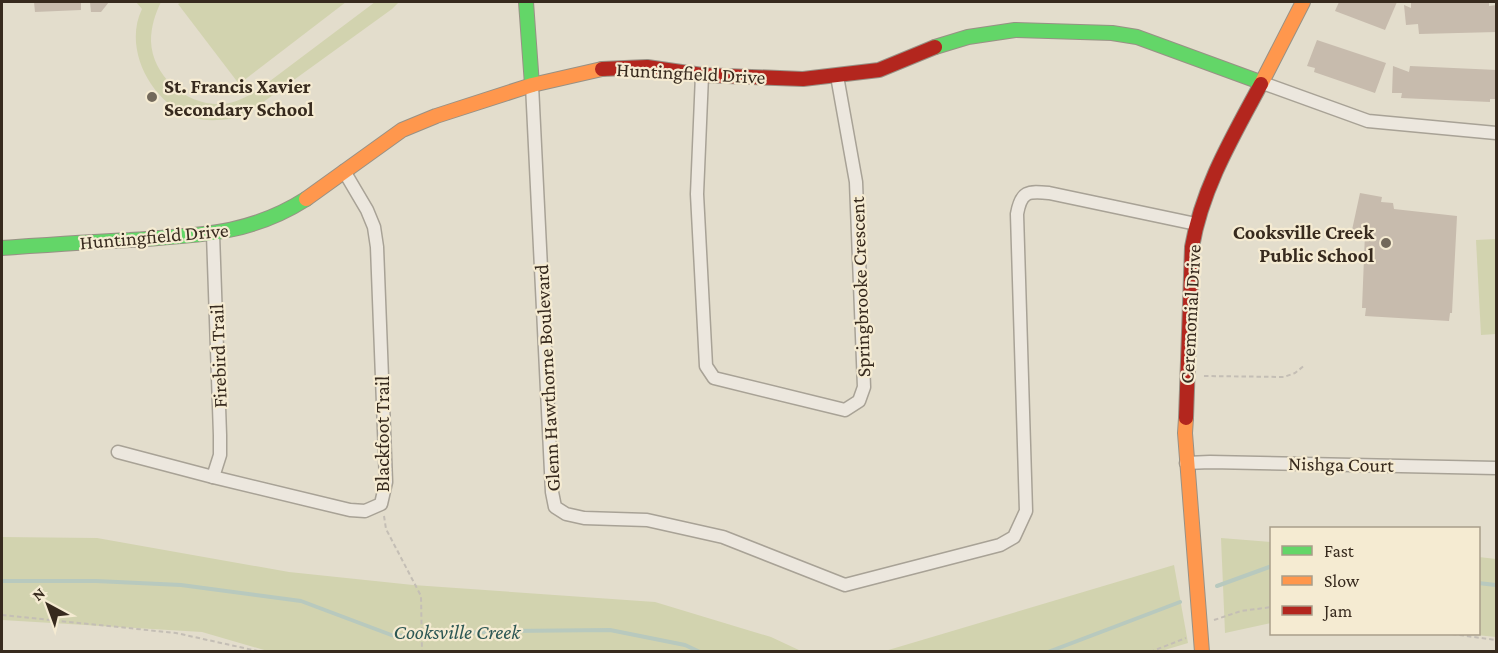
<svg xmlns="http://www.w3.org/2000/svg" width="1498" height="653" viewBox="0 0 1498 653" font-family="'Crimson Pro',serif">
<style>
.green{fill:#d2d3af}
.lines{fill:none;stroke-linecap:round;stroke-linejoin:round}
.stream{stroke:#b8c9be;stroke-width:4}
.building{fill:#c7bbad}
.street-casing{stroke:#a8a296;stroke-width:15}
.fast-casing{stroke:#989185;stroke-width:16}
.slow-casing{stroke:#989185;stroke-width:16}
.jam-casing{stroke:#989185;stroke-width:16}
.path{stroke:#c4beb5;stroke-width:2;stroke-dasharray:4.5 3;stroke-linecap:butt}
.street{stroke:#ece7de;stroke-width:12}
.fast{stroke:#63d668;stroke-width:14}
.slow{stroke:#ff974d;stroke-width:14}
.jam{stroke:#b3261e;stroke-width:14}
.poi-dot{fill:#73695b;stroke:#f5ebd2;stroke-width:2}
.labels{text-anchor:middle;stroke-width:4.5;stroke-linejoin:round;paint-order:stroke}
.street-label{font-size:20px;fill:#372a1e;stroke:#f5ebd2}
.poi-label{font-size:20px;font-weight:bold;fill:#372a1e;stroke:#f5ebd2;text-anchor:start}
.water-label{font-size:21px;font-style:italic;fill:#2d5754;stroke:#f5ebd2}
</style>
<rect width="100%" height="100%" fill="#e3ddcc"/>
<g class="green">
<path d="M136,2H161C155,14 151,27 151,41C152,77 188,107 224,104C238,102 250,95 262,87L375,2H399L392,9L244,116C226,120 207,123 189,116C150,100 123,48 142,9Z"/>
<polygon points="182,2 346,2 239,84 178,4"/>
<polygon points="1496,239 1496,334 1481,335 1476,240"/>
<polygon points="2,537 97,538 289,572 413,585 655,602 771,637 801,651 271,652 202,632 2,620"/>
<polygon points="1221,538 1271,542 1271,623 1225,633"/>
<polygon points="1479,557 1496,559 1496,637 1467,634 1478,634"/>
<polygon points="1174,565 1188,643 1158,652 885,651"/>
</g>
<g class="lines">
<g class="stream">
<polyline points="2,581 96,581 181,585 301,601 394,636 507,631 610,630 685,645 700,652"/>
<polyline points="1478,583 1496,585"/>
<polyline points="1217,586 1272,566"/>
<polyline points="1048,652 1180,602"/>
</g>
</g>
<g class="building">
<polygon points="34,2 81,2 81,10 35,12"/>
<polygon points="90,2 109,2 101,12 91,12"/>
<polygon points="1339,2 1397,2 1385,30 1335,11"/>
<polygon points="1411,2 1489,2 1489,6 1497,5 1497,32 1419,34 1418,24 1406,25 1404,5 1411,8"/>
<polygon points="1317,40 1386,63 1375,93 1314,72 1315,68 1307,66"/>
<polygon points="1393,66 1409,72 1410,66 1497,70 1497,99 1490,99 1490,102 1401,98 1402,93 1392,93"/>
<polygon points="1360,193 1382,197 1381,202 1393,203 1394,209 1457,216 1452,313 1450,313 1449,321 1365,316 1366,308 1362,308 1365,233 1352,230"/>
</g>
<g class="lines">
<defs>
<g id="street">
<polyline points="702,75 697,194 706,366 714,378 845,410 859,401 864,387 856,182 837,76"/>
<polyline points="1260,82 1368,121 1496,133"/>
<path d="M532,85L552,492L555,507L566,514L584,518L647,520L723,537L845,585L1000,545L1014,537L1026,511L1017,214C1021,191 1028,191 1049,193L1196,224"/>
<polyline points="118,452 213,477 350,510 365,511 381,504 386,482 377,247 374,227 367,210 344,171"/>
<polyline points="1186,463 1210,462 1496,468"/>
<polyline points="213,477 220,455 220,435 213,234"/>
</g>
<g id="fast">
<polyline points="526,2 532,85"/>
<polyline points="935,47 968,37 1015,30 1112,33 1137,37 1260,82"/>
<path d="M2,248C45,245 87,242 130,240C196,235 248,236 306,199"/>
</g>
<g id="slow">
<polyline points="1261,84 1303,2"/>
<polyline points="306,199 402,130 436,116 532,85 602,69"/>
<polyline points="1186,418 1185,433 1202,652"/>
</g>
<g id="jam">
<polyline points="602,69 647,67 702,75 803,79 879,70 935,47"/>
<path d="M1186,418L1192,247C1202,188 1233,136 1261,84"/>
</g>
</defs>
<use href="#street" class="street-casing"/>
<use href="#fast" class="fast-casing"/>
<use href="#slow" class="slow-casing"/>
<use href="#jam" class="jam-casing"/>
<g class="path">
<polyline points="1204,376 1284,377 1295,373 1305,365"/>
<polyline points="384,516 386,529 421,596 422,652"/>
<polyline points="2,615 176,633 262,652"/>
<polyline points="1214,620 1241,611 1272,607"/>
<polyline points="1452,634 1496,640"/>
<polyline points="1150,652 1186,638"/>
</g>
<use href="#street" class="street"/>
<use href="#fast" class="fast"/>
<use href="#slow" class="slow"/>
<use href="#jam" class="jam"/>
</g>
<g class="poi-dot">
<circle cx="152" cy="97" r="6"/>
<circle cx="1386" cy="243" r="6"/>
</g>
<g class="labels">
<g class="street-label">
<text transform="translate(691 73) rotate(3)" y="7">Huntingfield Drive</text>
<text transform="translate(154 236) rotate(-5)" y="7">Huntingfield Drive</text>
<text transform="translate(860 287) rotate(-92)" y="7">Springbrooke Crescent</text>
<text transform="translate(1190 314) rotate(-87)" y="7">Ceremonial Drive</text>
<text transform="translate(218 356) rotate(-92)" y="7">Firebird Trail</text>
<text transform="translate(547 378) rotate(-93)" y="7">Glenn Hawthorne Boulevard</text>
<text transform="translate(382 434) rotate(-90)" y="7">Blackfoot Trail</text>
<text transform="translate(1341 464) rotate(1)" y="7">Nishga Court</text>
</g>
<g class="poi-label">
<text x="164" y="93">St. Francis Xavier<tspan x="164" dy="23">Secondary School</tspan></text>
<text x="1374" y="239" text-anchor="end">Cooksville Creek<tspan x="1374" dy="23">Public School</tspan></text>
</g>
<g class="water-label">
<text x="457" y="639">Cooksville Creek</text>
</g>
</g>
<rect width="1498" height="653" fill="none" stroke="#372a1e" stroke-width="6"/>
<rect x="1270" y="527" width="210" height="108" fill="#f5ebd2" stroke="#a99e8a" stroke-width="1.5"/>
<rect x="1282" y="546" width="30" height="9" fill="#63d668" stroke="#a99e8a" stroke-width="1.5"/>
<text x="1324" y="557" font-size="18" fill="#372a1e">Fast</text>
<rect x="1282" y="576" width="30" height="9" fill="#ff974d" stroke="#a99e8a" stroke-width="1.5"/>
<text x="1324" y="587" font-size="18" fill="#372a1e">Slow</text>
<rect x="1282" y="606" width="30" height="9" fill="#b3261e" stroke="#a99e8a" stroke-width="1.5"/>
<text x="1324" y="617" font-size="18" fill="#372a1e">Jam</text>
<g transform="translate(48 605) rotate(319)" stroke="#f5ebd2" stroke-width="4.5" paint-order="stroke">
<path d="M0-4.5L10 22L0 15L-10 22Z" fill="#372a1e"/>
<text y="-9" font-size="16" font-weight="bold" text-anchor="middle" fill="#372a1e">N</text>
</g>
</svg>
